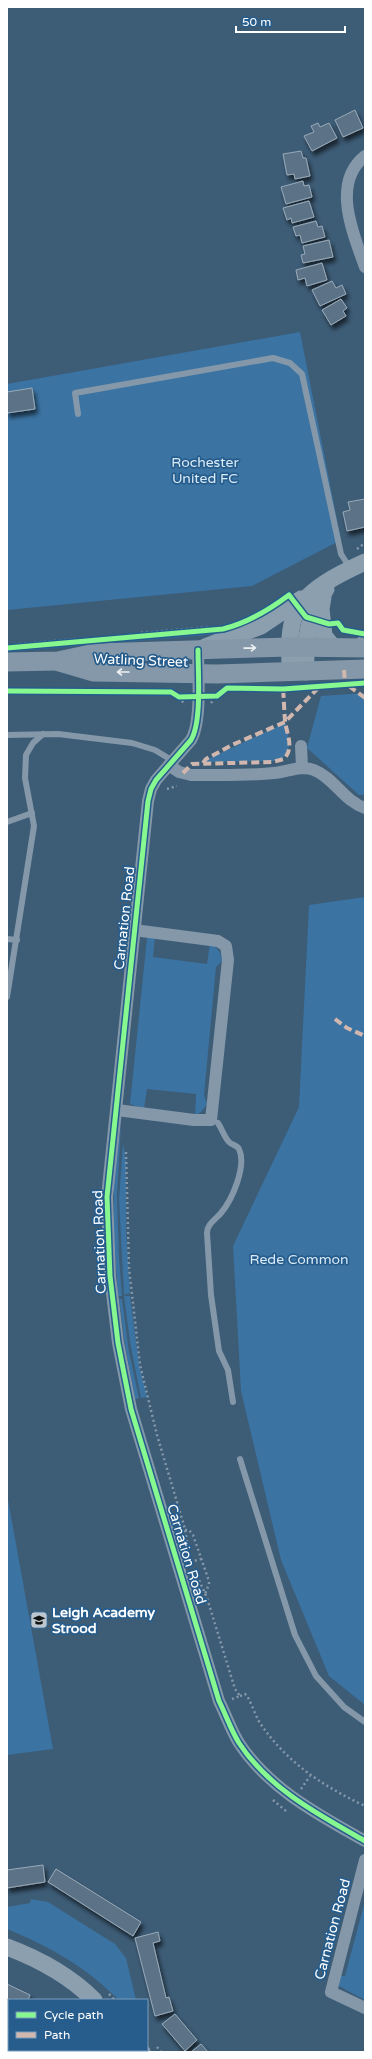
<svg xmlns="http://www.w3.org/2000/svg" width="372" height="2059" viewBox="0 0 372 2059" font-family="'Varela Round',sans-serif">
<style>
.green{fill:#3b73a2}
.building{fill:#5b7387;stroke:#99aab8;filter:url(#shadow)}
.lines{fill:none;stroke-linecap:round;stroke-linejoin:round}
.path{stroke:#8498a9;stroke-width:2.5;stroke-dasharray:2 3;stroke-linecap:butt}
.lane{stroke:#8498a9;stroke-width:6}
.street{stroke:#8498a9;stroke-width:12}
.secondary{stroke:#8c9faf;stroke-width:17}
.primary{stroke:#8498a9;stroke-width:19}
.quiet{stroke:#d1b7ad;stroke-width:4;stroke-dasharray:8 4;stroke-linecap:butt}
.cycleway-casing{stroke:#265d8d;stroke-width:8}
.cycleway{stroke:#87f88f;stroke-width:5}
.oneway{stroke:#edf0f2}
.labels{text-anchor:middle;stroke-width:3.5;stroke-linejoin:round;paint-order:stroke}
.park-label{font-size:14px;fill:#daebf8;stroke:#265d8d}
.street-label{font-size:14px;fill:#fff;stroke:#265d8d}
.poi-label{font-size:14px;font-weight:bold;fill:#fff;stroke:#265d8d;text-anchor:start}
</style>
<defs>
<filter id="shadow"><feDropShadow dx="2.5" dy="4.5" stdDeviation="2" flood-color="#0009"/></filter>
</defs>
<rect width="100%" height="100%" fill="#3d5c76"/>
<g class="green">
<polygon points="300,332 341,540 252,586 7,610 7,384"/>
<polygon points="284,600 264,617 218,634 7,652 7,649 225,629 251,620"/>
<polygon points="365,693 365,795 359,795 307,748 321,696"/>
<path d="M285,723C290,737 294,757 274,761L205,762L206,760Z"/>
<polygon points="365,897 365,1705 329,1676 281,1560 241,1391 233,1246 299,1107 309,905"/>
<path d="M153,936H155L153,957L207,964L210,943C217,947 221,952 222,961L216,967L204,1095L207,1104L202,1111L195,1116L196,1094L147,1089L144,1109L130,1104L147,938Z"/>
<polygon points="121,1125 117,1195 119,1257 122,1296 118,1296 114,1237 114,1177"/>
<polygon points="123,1143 126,1162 126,1230 130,1293 124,1295 119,1199"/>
<polygon points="124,1296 130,1296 139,1364 147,1397 141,1398 130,1342"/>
<polygon points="119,1299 122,1299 129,1352 139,1398 135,1399 125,1345"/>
<polygon points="7,1494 53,1749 7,1755"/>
<path d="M31,1899L48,1902L115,1944L126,1958L136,2000H119C83,1965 52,1948 7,1929V1907L30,1903Z"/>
<polygon points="365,1901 365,2000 339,1986 340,1976 345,1976"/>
</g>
<g class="building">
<polygon points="355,110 363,128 343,137 335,120"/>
<polygon points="318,123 320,127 329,123 337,138 312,151 304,136 314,132 311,126"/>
<polygon points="301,151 303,158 306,158 310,176 295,179 294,174 287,175 283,154"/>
<polygon points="303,181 304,186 309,185 312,197 286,204 281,187"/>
<polygon points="309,201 314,217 292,223 291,218 287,220 283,208"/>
<polygon points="316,221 318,227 322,226 325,237 302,243 300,235 296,236 293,227"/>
<polygon points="329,240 333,257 303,263 301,255 305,254 303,246"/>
<polygon points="322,263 327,280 307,286 305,278 298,280 296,270"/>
<polygon points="332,281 336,288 342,285 346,294 320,306 312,290"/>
<polygon points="341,299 347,308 343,311 346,316 331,325 322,310"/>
<polygon points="32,388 35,409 7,413 7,392"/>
<polygon points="365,499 365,527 347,531 343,512 350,510 348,502"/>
<polygon points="43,1865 45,1882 7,1888 7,1870"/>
<polygon points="56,1869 141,1922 133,1936 48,1882"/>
<polygon points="158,1932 160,1941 153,1943 166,1998 169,1997 173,2011 155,2016 135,1938"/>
<polygon points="7,1984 30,1995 28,2000 7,2002"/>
<polygon points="175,2014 197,2040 185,2051 162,2024"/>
<polygon points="201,2044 208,2052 191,2052"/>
</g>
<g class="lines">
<g class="path">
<polyline points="357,549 365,543"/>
<polyline points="141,633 210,627"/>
<polyline points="19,644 76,639"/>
<polyline points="179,697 185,705"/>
<polyline points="211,703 217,696"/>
<polyline points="167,789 177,786"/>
<polyline points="126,1152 129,1268 140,1365 157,1435 185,1529 188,1548"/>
<polyline points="185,1530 189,1530 193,1535 209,1581 209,1584 205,1594"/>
<polyline points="190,1562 201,1559"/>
<polyline points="195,1571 207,1598 235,1689 240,1696 232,1699"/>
<path d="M240,1696L245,1694L247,1696C252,1704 255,1715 260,1723C287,1763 323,1786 365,1806"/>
<polyline points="301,1789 310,1776"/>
<polyline points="273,1800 286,1811"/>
<polyline points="109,1994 115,2000"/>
<polyline points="157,2047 161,2052"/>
<polyline points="121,2050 122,2052"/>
</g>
<g class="lane">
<polyline points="78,414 75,393 273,358 290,363 302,374 341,554 350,568"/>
<polyline points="356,645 365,634"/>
<polyline points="7,735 58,734 132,743 155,750 173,761"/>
<polyline points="7,822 32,813"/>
<polyline points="7,939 17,940"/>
<polyline points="7,997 34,826 25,778 26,755 33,743 43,734"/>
<path d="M218,1123C222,1129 224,1137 229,1142C232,1145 237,1145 239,1149C247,1166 232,1200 221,1213C216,1219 207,1224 207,1233L211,1295L219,1351L228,1370L233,1402"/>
<polyline points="240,1459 295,1635 316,1676 344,1707 365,1722"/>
</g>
<g class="street">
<path d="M365,156C331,183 353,233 365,267"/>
<path d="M198,650C198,672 202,722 191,740L156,780L151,789L148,801L107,1197L110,1276L118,1343L131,1409L219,1701C226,1715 231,1730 239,1743C269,1789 319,1815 365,1841"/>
<polyline points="301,746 302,767"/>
<path d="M169,765L179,772L191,775C218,775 247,776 274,773C287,772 301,765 314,770C334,778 344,801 365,808"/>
<polyline points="117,1110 194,1120 211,1120 228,960 226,946 218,941 134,930"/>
<polyline points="365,1860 331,1992 365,2008"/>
</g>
<g class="secondary">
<polyline points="323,597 321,609 324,636 334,648"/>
<polyline points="205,647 261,626 301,599"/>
<path d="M290,672C290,654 288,634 294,617C304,590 341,573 365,562"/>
<path d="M306,672C305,637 307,619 326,589"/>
<path d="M7,1947C39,1959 70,1976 94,2000"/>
<polyline points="140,2050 142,2052"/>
</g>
<g class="primary">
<polyline points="7,662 58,661 95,653 290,647 365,648"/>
<polyline points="59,662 93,672 217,674 365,669"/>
</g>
<g class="quiet">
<polyline points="344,670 345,684"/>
<polyline points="349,686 365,698"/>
<polyline points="203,763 206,759 232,745 285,722 319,687"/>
<path d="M183,773L192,764L272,762L284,759C295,747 286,733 285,720C284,710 284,699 283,689"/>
<polyline points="335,1019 347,1028 365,1036"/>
</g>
<defs>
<g id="cycleway">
<path d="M7,648L223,629C247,623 269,610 289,595L306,617L329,624L338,623L343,630L365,634"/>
<path d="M198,650C198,672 202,722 191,740L156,780L151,789L148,801L107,1197L110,1276L118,1343L131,1409L219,1701C226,1715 231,1730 239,1743C269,1789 319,1815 365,1841"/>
<polyline points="7,691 171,692 179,697 217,696 227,688 283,689 365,683"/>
</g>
</defs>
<use href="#cycleway" class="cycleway-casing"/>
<use href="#cycleway" class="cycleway"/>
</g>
<defs><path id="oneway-shaft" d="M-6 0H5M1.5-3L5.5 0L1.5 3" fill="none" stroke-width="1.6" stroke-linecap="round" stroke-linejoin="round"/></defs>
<g class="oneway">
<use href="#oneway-shaft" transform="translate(250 648) rotate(-1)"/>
<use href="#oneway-shaft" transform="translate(123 672) rotate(-180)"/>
</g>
<defs>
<symbol id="school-square" viewBox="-11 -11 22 22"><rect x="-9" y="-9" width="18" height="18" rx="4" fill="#bbc6cf" stroke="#265d8d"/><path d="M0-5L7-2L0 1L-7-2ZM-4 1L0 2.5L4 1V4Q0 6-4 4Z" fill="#111"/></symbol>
</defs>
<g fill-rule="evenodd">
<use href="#school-square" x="29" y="1610" width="20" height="20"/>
</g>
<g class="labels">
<g class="park-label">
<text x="205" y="467">Rochester<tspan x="205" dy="16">United FC</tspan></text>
<text x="299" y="1264">Rede Common</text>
</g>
<g class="street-label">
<text transform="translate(141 660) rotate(2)" y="5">Watling Street</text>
<text transform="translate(124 918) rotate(-84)" y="5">Carnation Road</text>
<text transform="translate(99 1242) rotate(-92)" y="5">Carnation Road</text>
<text transform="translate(187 1554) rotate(73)" y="5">Carnation Road</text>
<text transform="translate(332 1929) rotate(-75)" y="5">Carnation Road</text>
</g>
<g class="poi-label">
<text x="52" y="1617">Leigh Academy<tspan x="52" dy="16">Strood</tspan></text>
</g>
</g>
<rect width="372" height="2059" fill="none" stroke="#ffffff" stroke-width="16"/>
<rect x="8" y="1999" width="140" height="52" fill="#265d8d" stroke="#7d9ebb"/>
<rect x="16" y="2012" width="20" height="6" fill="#87f88f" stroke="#7d9ebb"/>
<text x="44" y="2019" font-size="12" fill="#ffffff">Cycle path</text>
<rect x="16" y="2032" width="20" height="6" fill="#d1b7ad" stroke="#7d9ebb"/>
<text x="44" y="2039" font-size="12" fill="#ffffff">Path</text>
<path d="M236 26v6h109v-6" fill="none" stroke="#ffffff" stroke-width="2"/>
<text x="242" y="26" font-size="12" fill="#ffffff" stroke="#265d8d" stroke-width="3" paint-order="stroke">50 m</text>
</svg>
